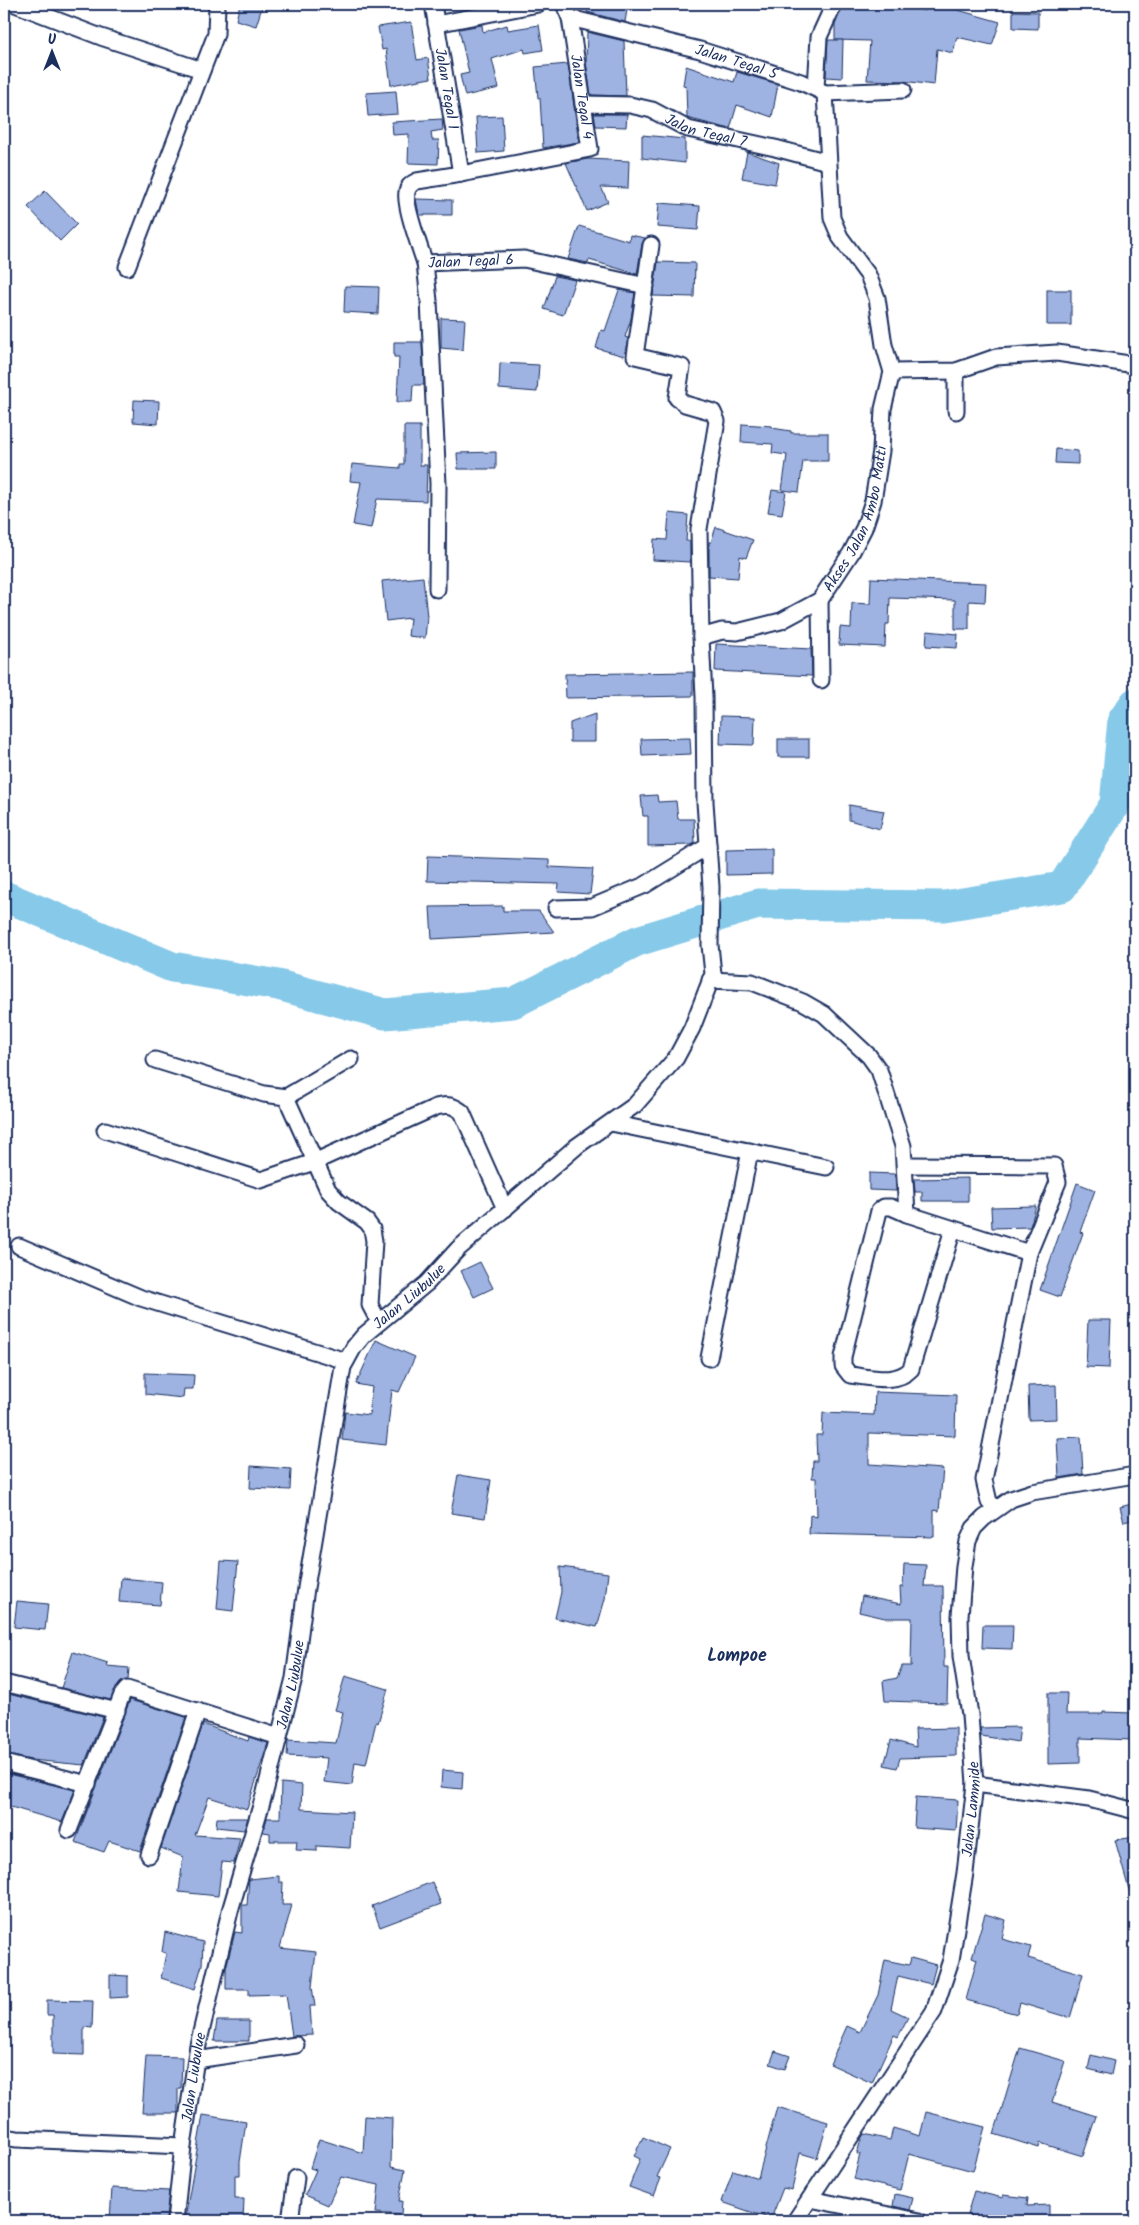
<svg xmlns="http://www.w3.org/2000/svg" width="1139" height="2225" viewBox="0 0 1139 2225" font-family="Kalam,sans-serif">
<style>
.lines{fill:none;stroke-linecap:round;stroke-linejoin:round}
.river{stroke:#87c9e8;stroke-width:31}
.building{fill:#9eb3e1;stroke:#1b2f5e}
.minor-casing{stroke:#1b2f5e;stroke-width:19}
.minor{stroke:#fff;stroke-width:15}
.labels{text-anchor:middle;stroke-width:4.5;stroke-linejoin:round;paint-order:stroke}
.street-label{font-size:15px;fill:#1b2f5e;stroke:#fff}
.quarter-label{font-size:18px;font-weight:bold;fill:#1b2f5e;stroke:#fff}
</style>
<rect width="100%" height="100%" fill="#fff"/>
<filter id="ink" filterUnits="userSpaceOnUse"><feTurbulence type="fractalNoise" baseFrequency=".02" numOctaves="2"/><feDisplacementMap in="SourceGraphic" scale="10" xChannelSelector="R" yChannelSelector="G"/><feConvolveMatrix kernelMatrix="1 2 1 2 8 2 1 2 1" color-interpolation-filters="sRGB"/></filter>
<g filter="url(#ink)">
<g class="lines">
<polyline class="river" points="4,896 172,967 278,985 385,1014 513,1003 637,941 758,904 944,906 1062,887 1115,804 1123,720 1135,703"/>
</g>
<g class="building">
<polygon points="240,4 263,4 256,26 236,20"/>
<polygon points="587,4 628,4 625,22 587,12"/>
<polygon points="843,4 907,6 925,11 927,4 937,4 1000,22 992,45 957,37 953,53 937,49 934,85 903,81 867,80 870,41 835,40 835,25"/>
<polygon points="1013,11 1038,12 1038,29 1013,28"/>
<polygon points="411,22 417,60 428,58 431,78 391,85 386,49 382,50 378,27"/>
<polygon points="482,25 483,32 507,25 508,30 539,25 543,50 525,53 524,49 492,59 499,88 465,96 460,75 469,73 459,29"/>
<polygon points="587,32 624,41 626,96 591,95 586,62"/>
<polygon points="828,40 843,40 842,78 826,77"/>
<polygon points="568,64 579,142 543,148 540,98 538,98 535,67"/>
<polygon points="686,66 734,82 737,72 778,84 772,117 737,105 730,129 687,118 686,86 683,85"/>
<polygon points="396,91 398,114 368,116 366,93"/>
<polygon points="594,114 627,114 626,127 596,126"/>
<polygon points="502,116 504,151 478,153 476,117"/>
<polygon points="442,119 443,130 431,132 432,140 439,140 438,164 408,163 409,134 393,135 392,122"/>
<polygon points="642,135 685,139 685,163 642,158"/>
<polygon points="747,152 779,163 775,184 742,178"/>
<polygon points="588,159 629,161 628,188 601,187 608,202 587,211 566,163"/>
<polygon points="45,191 77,224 60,241 28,207"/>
<polygon points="416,199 452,200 452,215 419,215"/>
<polygon points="659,203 700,206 698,230 657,227"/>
<polygon points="579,226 629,241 630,235 645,238 642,244 637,274 589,260 588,263 568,259"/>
<polygon points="658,262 695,263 694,297 653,296"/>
<polygon points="555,276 575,280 563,315 544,309"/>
<polygon points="345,286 379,287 378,314 344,312"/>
<polygon points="619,290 635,293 631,319 625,337 628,338 624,356 596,348 601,330 605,331"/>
<rect x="1047" y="290" width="24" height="35"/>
<polygon points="441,318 465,319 463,350 441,348"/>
<polygon points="394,342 422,342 424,385 413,385 412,402 397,402 399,357 394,357"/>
<polygon points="500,363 539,365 537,392 499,389"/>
<polygon points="134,400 159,401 158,424 133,422"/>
<polygon points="742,424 772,426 772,428 791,431 791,433 828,433 828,461 803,461 799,492 782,490 787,455 772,453 773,444 741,442"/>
<polygon points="404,426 420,426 420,465 427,465 426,501 377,499 371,528 353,525 361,482 350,481 352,464 400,468 400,464 404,464"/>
<polygon points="1056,449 1078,451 1078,464 1055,463"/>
<polygon points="496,452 496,469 458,469 457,453"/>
<polygon points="772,490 786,492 782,514 768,512"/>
<polygon points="669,513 688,515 686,541 690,541 690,562 653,560 654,539 667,540"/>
<polygon points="716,527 753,540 746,558 740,556 738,578 709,576 709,542 711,542"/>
<polygon points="423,577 427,617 425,638 408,636 410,618 386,621 382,581"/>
<polygon points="871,578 986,583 985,602 969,601 969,629 955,629 955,600 890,598 889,624 886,624 885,647 839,645 840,627 851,628 852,603 870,604"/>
<polygon points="927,631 958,634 957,648 926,646"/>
<polygon points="716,644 811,649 812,676 715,671"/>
<polygon points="693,672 693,696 566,698 565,674"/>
<polygon points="595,714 595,742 570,742 570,723"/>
<polygon points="721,716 755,717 754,745 720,744"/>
<polygon points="690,738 691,754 642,756 641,739"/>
<rect x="778" y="739" width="31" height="18"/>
<polygon points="657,795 658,802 676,801 678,819 694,819 695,843 691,845 648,846 648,816 643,816 641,796"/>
<polygon points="849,805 884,811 880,829 849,820"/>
<polygon points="772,849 772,874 726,875 726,850"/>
<polygon points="428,856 549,860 549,867 593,869 590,894 558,892 559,884 427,881"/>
<polygon points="503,906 503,911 539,911 554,932 432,939 430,907"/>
<polygon points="869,1173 895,1174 896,1191 869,1190"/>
<polygon points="968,1178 968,1201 922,1201 922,1192 915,1192 914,1179"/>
<polygon points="1077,1183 1095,1190 1080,1232 1083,1233 1060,1297 1040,1290"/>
<polygon points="1036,1206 1030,1227 992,1228 991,1207"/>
<polygon points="480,1262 493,1288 474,1297 461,1271"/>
<polygon points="1088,1320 1111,1320 1109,1368 1086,1367"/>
<polygon points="376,1340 415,1357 399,1392 392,1390 386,1445 342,1440 345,1412 369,1415 372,1387 356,1384"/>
<polygon points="145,1373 194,1375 193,1389 184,1389 183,1398 145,1394"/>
<polygon points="1056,1385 1057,1419 1029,1420 1028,1386"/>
<polygon points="875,1392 956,1395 955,1436 869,1433 869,1464 943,1469 939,1511 934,1510 934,1537 809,1534 810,1515 817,1516 816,1478 812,1478 813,1461 817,1461 816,1435 822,1435 823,1413 874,1415"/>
<polygon points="1081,1437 1083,1474 1059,1478 1057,1438"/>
<polygon points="251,1466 291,1469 290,1490 250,1488"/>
<polygon points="458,1475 491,1480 485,1518 451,1513"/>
<polygon points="1135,1503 1135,1519 1124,1522 1120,1507"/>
<polygon points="221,1561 238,1562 233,1611 217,1609"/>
<polygon points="904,1564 926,1565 924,1586 943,1586 944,1667 948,1667 947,1703 885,1701 883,1681 897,1678 902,1666 911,1666 912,1618 885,1618 859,1612 862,1596 901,1604 900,1587 903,1587"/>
<polygon points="560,1567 608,1573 605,1599 597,1627 555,1618 561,1592"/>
<polygon points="121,1578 162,1582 160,1605 119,1602"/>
<polygon points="17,1601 48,1604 45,1630 14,1627"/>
<polygon points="983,1625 1013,1625 1012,1649 982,1648"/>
<polygon points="73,1652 108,1663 107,1666 129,1668 128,1680 120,1683 110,1700 61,1688"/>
<polygon points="345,1676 388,1689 378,1723 376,1722 366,1764 355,1762 352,1785 324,1782 327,1758 287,1756 288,1740 336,1743 343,1712 335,1710"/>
<polygon points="4,1693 103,1717 84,1765 31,1760 4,1754"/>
<polygon points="1048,1693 1067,1693 1066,1714 1103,1714 1103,1712 1133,1713 1132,1740 1080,1738 1080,1763 1048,1764"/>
<polygon points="130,1700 186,1717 140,1851 109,1841 104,1852 75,1842"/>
<polygon points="203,1724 248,1741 249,1737 268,1743 247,1809 209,1797 195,1835 240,1838 234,1863 222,1862 218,1896 179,1892 183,1857 161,1848"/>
<polygon points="1020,1727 1018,1742 981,1736 980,1728"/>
<polygon points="956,1728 956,1756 900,1758 897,1768 884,1765 891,1740 916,1747 915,1729"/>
<polygon points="442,1770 463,1772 462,1789 441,1787"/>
<polygon points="4,1773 75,1790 62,1822 4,1805"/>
<polygon points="281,1783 302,1785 301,1809 352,1812 350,1848 317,1846 317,1851 296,1850 297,1841 270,1841 270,1833 263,1832 267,1818 280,1818"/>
<polygon points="916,1797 958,1800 956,1831 914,1828"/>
<polygon points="217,1818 248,1818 244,1830 216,1827"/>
<polygon points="1135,1837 1135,1896 1131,1897 1115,1840"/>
<polygon points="279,1876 279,1882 283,1882 282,1905 292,1905 280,1948 316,1952 312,1987 315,2006 310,2006 312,2035 292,2036 286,1994 249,1995 249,1989 226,1989 226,1968 235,1932 242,1933 242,1905 247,1905 249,1879"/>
<polygon points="432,1882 441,1904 380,1927 372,1906"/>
<polygon points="985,1914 1006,1920 1002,1939 1031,1947 1028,1958 1083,1974 1070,2018 1020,2003 1017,2014 966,2000 977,1959 972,1957"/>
<polygon points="165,1932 203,1942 202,1965 195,1989 161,1978 166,1953 162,1952"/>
<polygon points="911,1958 936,1965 931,1984 898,1976 891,2009 908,2017 898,2037 894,2035 872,2083 830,2064 847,2026 860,2032 878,1995 885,1960 909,1965"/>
<polygon points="110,1975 128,1976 128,1997 110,1998"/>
<polygon points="47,2000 93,2001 92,2028 84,2027 84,2055 53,2054 53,2015 47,2015"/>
<polygon points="217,2021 249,2021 249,2041 214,2041"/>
<polygon points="1020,2048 1065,2061 1052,2102 1096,2116 1083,2156 1040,2143 1039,2148 994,2134"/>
<polygon points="775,2051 790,2056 785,2069 770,2064"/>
<polygon points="1091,2055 1114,2061 1111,2075 1088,2069"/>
<polygon points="146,2056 182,2057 181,2088 178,2088 178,2113 142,2113"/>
<polygon points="777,2107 828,2122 817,2158 800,2153 792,2190 783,2188 771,2219 722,2202 733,2170 758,2178"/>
<polygon points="926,2112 985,2127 973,2171 909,2154 900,2190 854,2179 860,2154 857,2154 861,2139 864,2134 890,2140 893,2128 920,2136"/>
<polygon points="203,2115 246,2122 240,2162 240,2175 235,2175 235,2199 244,2199 243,2221 185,2219"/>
<polygon points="365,2116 392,2118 391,2167 405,2170 399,2201 402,2201 401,2215 376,2213 379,2185 341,2177 328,2205 305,2195 316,2170 310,2168 319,2139 363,2153"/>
<polygon points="643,2137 670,2149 657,2177 661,2178 654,2196 629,2187 640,2159 634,2156"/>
<polygon points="112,2188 169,2191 166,2218 164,2221 110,2220"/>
<polygon points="974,2191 1003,2198 1003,2195 1028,2198 1027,2206 1049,2205 1049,2221 989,2221 967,2215"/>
<polygon points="895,2194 913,2198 910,2210 893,2206"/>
</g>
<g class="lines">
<defs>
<g id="minor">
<polyline points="15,4 101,37 202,70"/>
<path id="s1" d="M433,4L461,174"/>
<path id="s2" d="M564,4L570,18L590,149L461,174L417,181C412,183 408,186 407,192C404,205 420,248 425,263L524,259L646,286"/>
<path id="s3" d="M570,18L700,50L801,82L825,93L903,90"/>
<polyline points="436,24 538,4"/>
<polyline points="816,88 819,37 834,4"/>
<path id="s4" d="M583,104L630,105L652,110L688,129L775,148L828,162"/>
<polyline points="651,245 635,356 682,367 677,398 685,404 713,412 717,421 699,529 701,637"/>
<polyline points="425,263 429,301 438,484 437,589"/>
<polyline points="127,267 216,34 217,4"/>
<polyline points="956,371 956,411"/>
<polyline points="892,372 956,371 996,357 1057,353 1135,365"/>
<polyline points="820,600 821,680"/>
<polyline points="556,908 592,907 645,885 708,846"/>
<polyline points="710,980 752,982 803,1002 824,1014 869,1056 879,1070 903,1146 907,1214 1029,1253 984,1480 989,1502 996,1508"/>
<polyline points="155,1060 264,1094 286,1097 351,1059"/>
<polyline points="286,1097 328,1190 339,1202 367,1222 372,1229 374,1241 370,1305 379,1322"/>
<polyline points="611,1123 826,1167"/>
<path d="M105,1130L261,1180L314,1162L436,1107C447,1104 453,1105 462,1112L505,1209"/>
<polyline points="905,1165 1054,1166 1058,1182 1029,1253"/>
<path d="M907,1214L891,1207H884L879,1211L843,1357V1366L850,1375C870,1377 896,1385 911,1369L953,1229"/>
<polyline points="19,1246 141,1298 346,1361"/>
<polyline points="709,1358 750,1151"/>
<polyline points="4,1683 117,1711"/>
<polyline points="4,1763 88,1784"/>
<polyline points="975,1784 1089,1799 1135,1811"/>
<polyline points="69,1830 122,1695 127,1689 279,1737"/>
<polyline points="149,1855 198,1711"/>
<polyline points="196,2060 296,2045"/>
<polyline points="4,2137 17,2139 183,2146"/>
<polyline points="810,2199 919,2221"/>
<path id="s5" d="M175,2221L183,2146L198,2045L230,1911L265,1792L294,1678L306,1588L343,1367L354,1347L364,1335L427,1283L458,1249L577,1146L635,1105L676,1058L692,1028L713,974L710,945L711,887L705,802L704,697L701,637L722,631L737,632L781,621L820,600L851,553L864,528L873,501L881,451L883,409L892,372L884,345L877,298L868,275L840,237L832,218L825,93"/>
<polyline points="290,2221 296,2178"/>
<path id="s6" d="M795,2221L934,2011L951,1960L965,1873L975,1784L970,1715L961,1656L960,1616L964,1566L968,1541L974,1528L984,1518L1011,1499L1032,1492L1135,1475"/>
</g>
</defs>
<use href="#minor" class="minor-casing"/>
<use href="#minor" class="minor"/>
</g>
</g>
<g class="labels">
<g class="street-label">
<text dy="5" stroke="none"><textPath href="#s3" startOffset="172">Jalan Tegal 5</textPath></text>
<text dy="5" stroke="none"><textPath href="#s1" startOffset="86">Jalan Tegal 1</textPath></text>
<text dy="5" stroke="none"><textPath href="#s2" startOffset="95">Jalan Tegal 4</textPath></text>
<text dy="5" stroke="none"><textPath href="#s4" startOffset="128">Jalan Tegal 7</textPath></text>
<text dy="5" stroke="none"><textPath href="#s2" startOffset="459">Jalan Tegal 6</textPath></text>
<text dy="5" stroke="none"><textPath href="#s5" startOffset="1975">Akses Jalan Ambo Matti</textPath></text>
<text dy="5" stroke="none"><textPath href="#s5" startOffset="970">Jalan Liubulue</textPath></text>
<text dy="5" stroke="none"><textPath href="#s5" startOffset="550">Jalan Liubulue</textPath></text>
<text dy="5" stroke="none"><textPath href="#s6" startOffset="458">Jalan Lammide</textPath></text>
<text dy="5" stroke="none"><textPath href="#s5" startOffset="145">Jalan Liubulue</textPath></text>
</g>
<g class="quarter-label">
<text x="737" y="1661">Lompoe</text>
</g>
</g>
<rect width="1139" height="2225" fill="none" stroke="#fff" stroke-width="20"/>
<rect x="10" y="10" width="1119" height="2205" fill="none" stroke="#1b2f5e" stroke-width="2" filter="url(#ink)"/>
<g transform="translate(52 52)" stroke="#ffffff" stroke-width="4" paint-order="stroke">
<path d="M0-4L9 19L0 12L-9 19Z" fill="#1b2f5e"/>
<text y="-8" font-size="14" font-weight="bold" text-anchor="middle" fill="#1b2f5e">U</text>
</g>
</svg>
